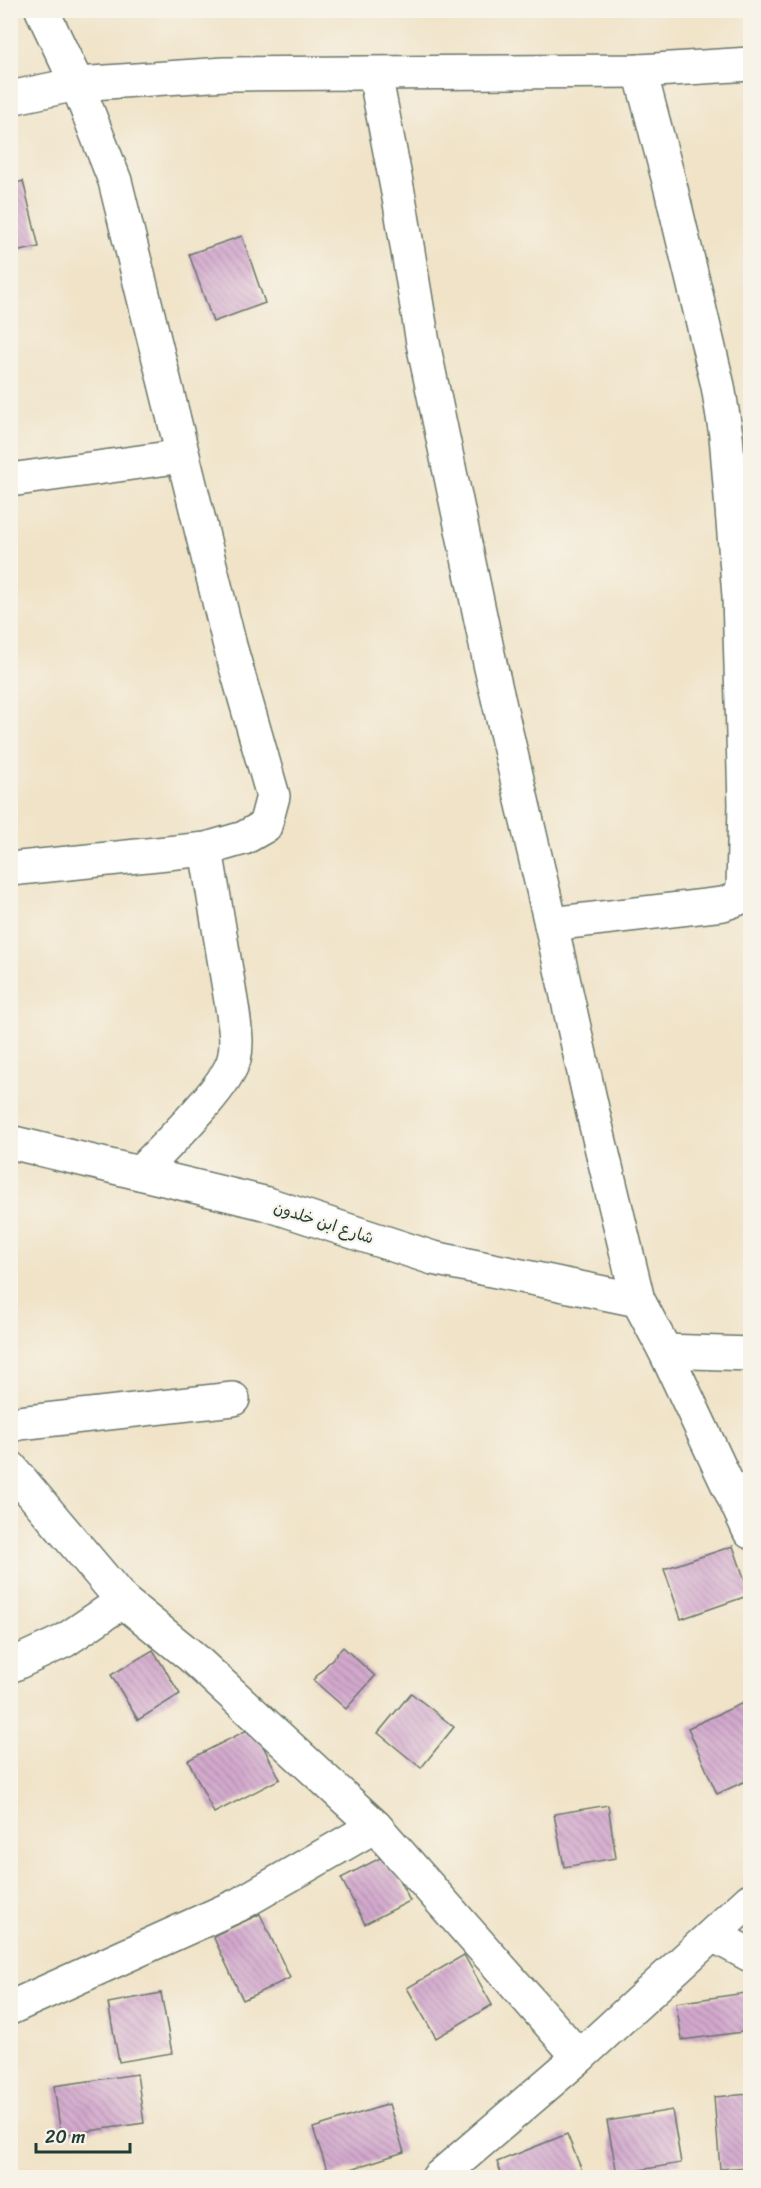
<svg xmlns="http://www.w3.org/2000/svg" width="761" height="2188" viewBox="0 0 761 2188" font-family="Sriracha,'Playpen Sans Arabic',sans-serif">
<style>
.building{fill:url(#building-back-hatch)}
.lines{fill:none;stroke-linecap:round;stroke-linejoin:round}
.minor-casing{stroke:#687768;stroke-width:36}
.minor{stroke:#fff;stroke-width:33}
.labels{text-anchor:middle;stroke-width:4.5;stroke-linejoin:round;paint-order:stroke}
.street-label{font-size:16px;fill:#1f3d34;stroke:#f7f3e8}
</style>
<defs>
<pattern id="building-back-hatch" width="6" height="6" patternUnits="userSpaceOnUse" patternTransform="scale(1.5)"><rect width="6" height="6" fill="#d3a9ce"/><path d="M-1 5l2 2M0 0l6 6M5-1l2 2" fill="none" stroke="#ab8ba8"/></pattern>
</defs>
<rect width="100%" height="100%" fill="#f7f3e8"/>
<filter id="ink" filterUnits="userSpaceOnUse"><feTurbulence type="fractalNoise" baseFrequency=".0167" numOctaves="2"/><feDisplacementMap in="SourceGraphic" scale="12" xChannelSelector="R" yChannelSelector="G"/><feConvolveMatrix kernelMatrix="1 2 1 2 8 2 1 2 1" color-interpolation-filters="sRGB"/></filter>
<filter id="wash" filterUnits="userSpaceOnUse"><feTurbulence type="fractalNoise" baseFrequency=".008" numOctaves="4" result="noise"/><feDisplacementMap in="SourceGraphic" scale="24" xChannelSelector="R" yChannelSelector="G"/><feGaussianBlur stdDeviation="1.35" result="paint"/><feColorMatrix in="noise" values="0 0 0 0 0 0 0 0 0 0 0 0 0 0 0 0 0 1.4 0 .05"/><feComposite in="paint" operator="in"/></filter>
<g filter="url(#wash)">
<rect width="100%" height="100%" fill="#f0e3c8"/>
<g id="blocks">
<g class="building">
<polygon points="23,181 39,247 10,253 10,185"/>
<polygon points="242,236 265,303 213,322 189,254"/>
<polygon points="733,1546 750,1595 681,1619 664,1569"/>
<polygon points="343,1647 375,1676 346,1709 313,1680"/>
<polygon points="153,1650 180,1694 138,1720 111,1675"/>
<polygon points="411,1693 454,1727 421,1768 378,1733"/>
<polygon points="743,1703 750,1721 750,1779 717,1794 688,1728"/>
<polygon points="253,1727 280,1779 214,1813 188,1760"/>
<polygon points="608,1805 616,1858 564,1867 554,1814"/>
<polygon points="386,1855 410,1901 365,1924 341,1878"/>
<polygon points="260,1914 290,1978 243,2000 213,1936"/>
<polygon points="464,1955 492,2005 436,2038 407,1988"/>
<polygon points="161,1993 172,2053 119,2062 108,2003"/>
<polygon points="745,1993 750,2031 682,2040 676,2003"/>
<polygon points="137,2074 144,2123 61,2135 54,2086"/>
<polygon points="750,2094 750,2167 720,2169 714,2097"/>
<polygon points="389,2104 404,2152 329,2176 313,2128"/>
<polygon points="672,2110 681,2163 617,2174 607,2121"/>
<polygon points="567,2134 585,2178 503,2178 497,2162"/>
</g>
</g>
</g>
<g filter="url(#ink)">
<use href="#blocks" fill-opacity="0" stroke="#687768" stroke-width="1.5"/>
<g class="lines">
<defs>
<g id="minor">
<polyline points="375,74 400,203 423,343 491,668 551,924 593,1113 638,1300 665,1351 750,1532"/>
<polyline points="10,98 77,84 225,74 640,71 750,64"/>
<polyline points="10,480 183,456"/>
<polyline points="10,869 206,849 244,838 265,826 273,796 230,646 115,181 77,84 42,10"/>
<polyline points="551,924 723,904 737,899 743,888 745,804 739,596 726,435 718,386 671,189 640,71"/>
<polyline points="10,1142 264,1203 433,1258 638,1300"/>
<path d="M140,1173C162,1149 227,1087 234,1059C238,1044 235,1029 233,1013L206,849"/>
<polyline points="665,1351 750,1354"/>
<polyline points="10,1426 19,1423 233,1399"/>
<polyline points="10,1467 123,1601 191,1656 375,1826 579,2057"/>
<polyline points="10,1666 64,1641 123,1601"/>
<polyline points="713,1935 750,1955"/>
<polyline points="10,2008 238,1905 375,1826"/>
<polyline points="438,2178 579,2057 750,1900"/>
</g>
</defs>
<use href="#minor" class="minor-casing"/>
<use href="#minor" class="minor"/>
</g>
</g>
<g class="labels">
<g class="street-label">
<text transform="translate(324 1222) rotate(18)" y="6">شارع ابن خلدون</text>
</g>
</g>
<rect width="761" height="2188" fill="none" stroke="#f7f3e8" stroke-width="36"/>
<path d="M36 2143v9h94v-9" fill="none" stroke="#1f3d34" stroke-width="3"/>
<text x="45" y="2143" font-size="18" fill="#1f3d34" stroke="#f7f3e8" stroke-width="4.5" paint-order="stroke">20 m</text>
</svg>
